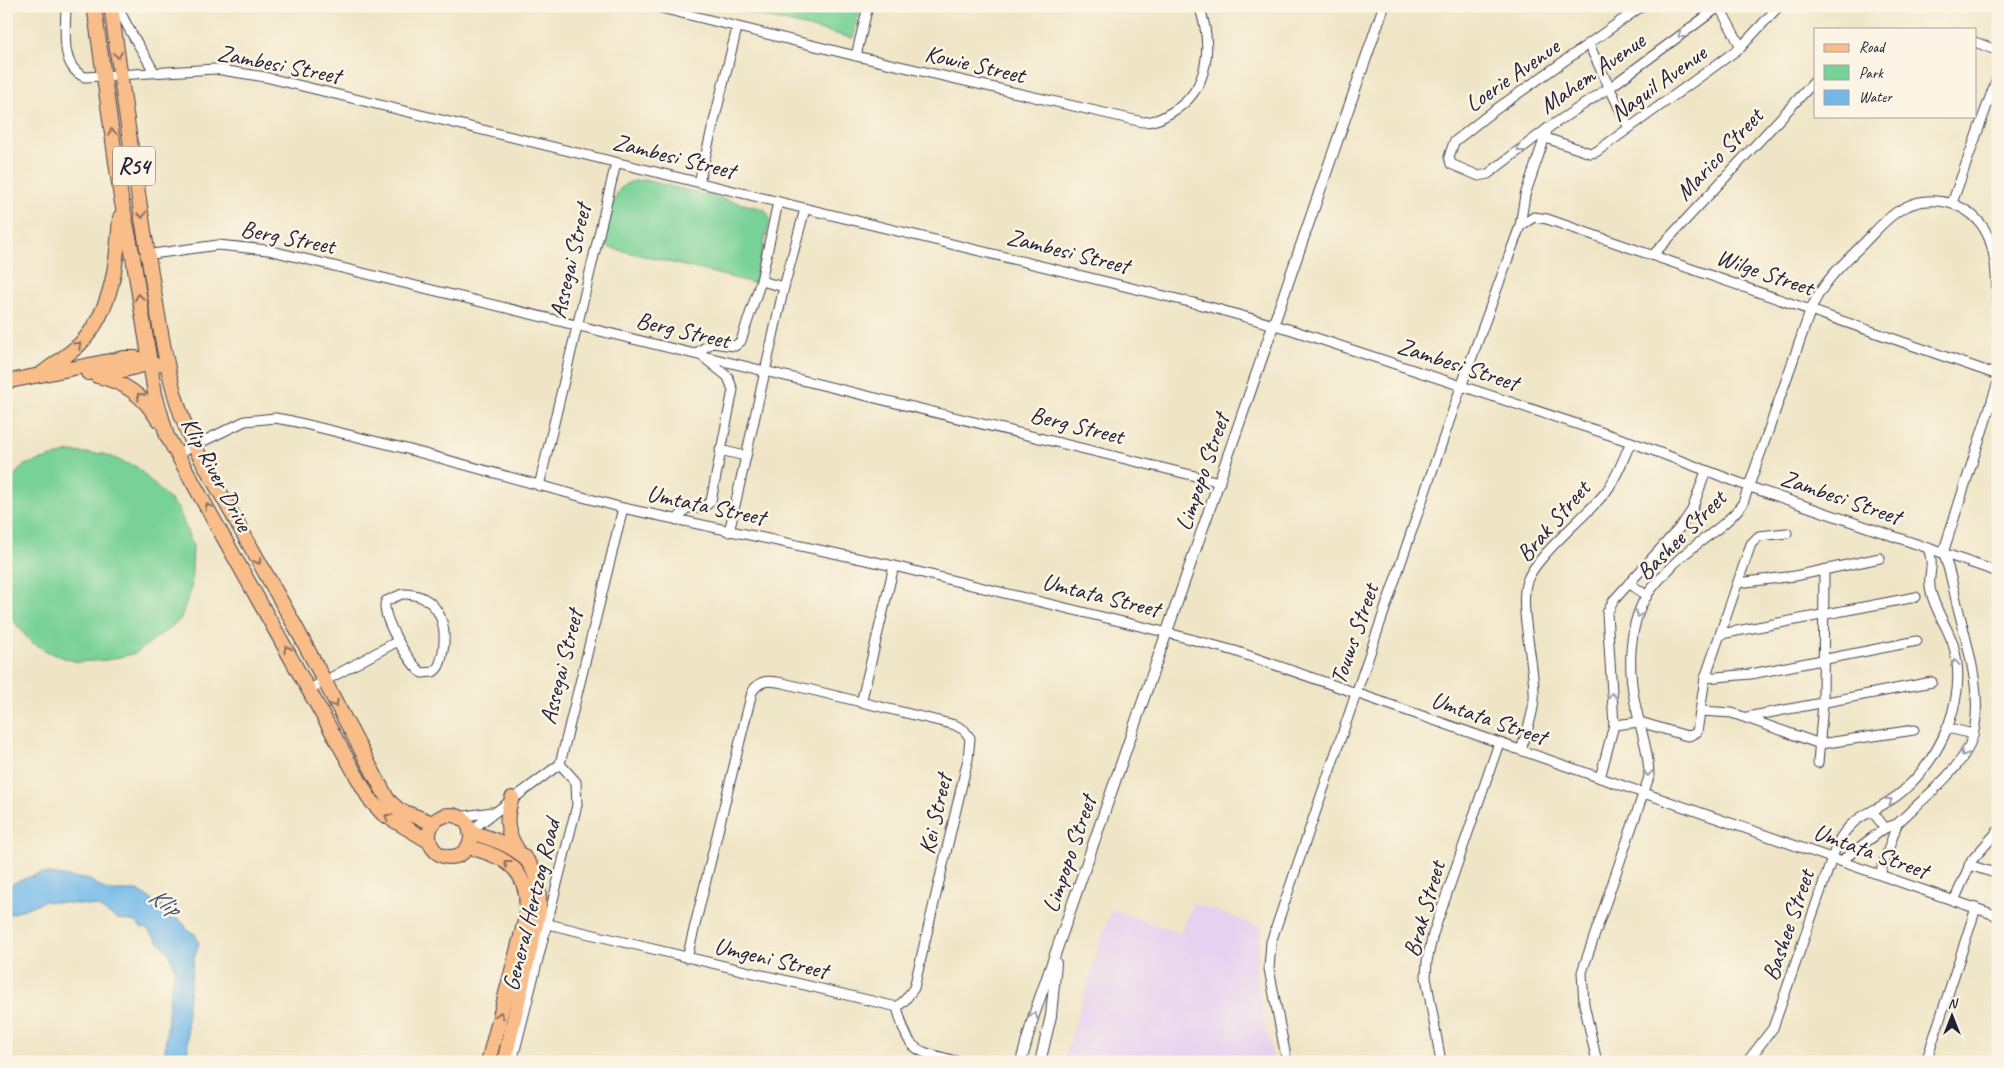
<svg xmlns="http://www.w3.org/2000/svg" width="2004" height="1068" viewBox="0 0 2004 1068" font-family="Caveat,sans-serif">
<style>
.built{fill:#e6d2f0}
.green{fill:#78d197;stroke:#4d7a69}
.water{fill:#72b9ea;stroke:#4a6e92}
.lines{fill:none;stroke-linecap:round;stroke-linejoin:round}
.minor-casing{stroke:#413f50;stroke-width:11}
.tertiary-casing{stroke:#413f50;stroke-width:12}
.primary-casing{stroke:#413f50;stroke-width:16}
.minor{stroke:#fff;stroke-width:9}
.tertiary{stroke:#fff;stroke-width:10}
.primary{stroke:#f8bd89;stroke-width:14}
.oneway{stroke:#9c9ca7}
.oneway2{stroke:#8d7062}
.labels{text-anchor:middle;stroke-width:5;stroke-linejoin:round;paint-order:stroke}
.shield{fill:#fcf5e5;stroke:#63616e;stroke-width:1}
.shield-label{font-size:22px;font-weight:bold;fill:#22223b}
.street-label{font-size:24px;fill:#22223b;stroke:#fcf5e5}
.water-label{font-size:25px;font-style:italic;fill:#3e5778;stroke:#fcf5e5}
</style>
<rect width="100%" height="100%" fill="#fcf5e5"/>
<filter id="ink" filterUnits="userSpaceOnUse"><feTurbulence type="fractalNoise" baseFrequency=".02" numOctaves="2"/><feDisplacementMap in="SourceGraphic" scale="10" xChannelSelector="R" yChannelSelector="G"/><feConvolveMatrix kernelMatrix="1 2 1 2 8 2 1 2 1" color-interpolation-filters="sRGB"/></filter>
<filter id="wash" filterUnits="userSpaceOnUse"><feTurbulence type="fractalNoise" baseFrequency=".0096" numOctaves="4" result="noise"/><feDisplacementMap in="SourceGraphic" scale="20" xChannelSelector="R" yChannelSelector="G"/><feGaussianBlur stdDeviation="1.12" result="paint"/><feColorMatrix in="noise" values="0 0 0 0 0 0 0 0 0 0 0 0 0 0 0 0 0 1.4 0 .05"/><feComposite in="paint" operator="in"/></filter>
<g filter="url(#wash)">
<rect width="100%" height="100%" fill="#efe5c6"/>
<polygon class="built" points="1193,903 1262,927 1256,971 1273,1062 1063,1062 1111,909 1180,933"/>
<g class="green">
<polygon points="721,6 861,6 853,38"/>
<path d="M644,180L764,209L768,214L770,220L754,283L603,246C607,232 612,196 622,187C628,181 636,181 644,180Z"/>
<polygon points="70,452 103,454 137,467 178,508 193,546 191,590 180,620 136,653 107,660 77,662 50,653 30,641 12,619 6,602 6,484 24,465"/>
</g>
<path class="water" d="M42,873L90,880L107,891H138L151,899L156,906H162L167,916C178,918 184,922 188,931L195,934L199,943L194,957L187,1010L188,1062H164L170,994L175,969L169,953L147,929L141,928L136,922L117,919L97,906L55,902L44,901L6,916V887L20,880Z"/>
</g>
<g filter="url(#ink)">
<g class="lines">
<defs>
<g id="minor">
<path d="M66,6C66,29 59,67 85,77L215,69L265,77L1210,307L1292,330L1631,442L1750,487L1998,572"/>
<path d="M118,6C127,30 143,50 154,72"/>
<path d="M653,6L856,56L1143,122C1155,122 1162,118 1172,112C1210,90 1213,44 1199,6"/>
<polyline points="1642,6 1488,115 1454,142 1449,157 1451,164 1479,176 1488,174 1548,128 1616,83 1720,6"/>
<polyline points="1719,6 1741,47"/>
<polyline points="1975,42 1998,51"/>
<polyline points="1589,45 1629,128"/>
<polyline points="856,56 868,6"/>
<polyline points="1546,138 1590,153 1596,152 1741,47 1779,6"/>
<polyline points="699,182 737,28"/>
<polyline points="1952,203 1998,75"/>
<polyline points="1520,226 1534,217 1547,219 1998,375"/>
<polyline points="145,255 218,245 268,250 1220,482"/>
<polyline points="1653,255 1815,81"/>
<polyline points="761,281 784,287"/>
<polyline points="696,353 712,343 735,346 741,341 761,281 778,202"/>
<polyline points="720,450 745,456"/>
<polyline points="177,454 245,421 275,418 292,421 403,448 623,508 894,566 1168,633 1235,651 1998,916"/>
<polyline points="539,486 616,163"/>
<polyline points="677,520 686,508 703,508 711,501 733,390 728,377 702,356"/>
<polyline points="729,532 784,287 805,209"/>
<polyline points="1629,583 1647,596"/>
<polyline points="1738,583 1795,576 1880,558"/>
<path d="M402,594C436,593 448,621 443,651C441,659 441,667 433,672L422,673C410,665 379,614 386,601Z"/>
<polyline points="1721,634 1916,597"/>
<polyline points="1705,678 1751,674 1917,641"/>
<polyline points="310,689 398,641"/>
<polyline points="861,703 894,566"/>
<polyline points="1701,711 1732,713 1820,744 1914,730"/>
<polyline points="1747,717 1932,682"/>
<polyline points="1614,725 1640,722 1687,736 1692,735 1697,732 1705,678 1751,544 1759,536 1787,533"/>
<polyline points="1948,728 1973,734"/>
<path d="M1521,750C1526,734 1533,716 1534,699C1536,668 1518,607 1527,581C1536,556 1586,516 1605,493C1617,478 1623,459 1631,442"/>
<polyline points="1818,763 1823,703 1824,570"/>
<polyline points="1600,778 1614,725 1607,613 1614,600 1682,525 1692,510 1706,471"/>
<polyline points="1872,811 1885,828"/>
<polyline points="459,817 492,812"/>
<polyline points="470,831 560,764 623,508"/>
<path d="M1841,861L1885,828L1897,824C1919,802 1956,774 1969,746C1987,707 1968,647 1958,608C1953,589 1951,571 1943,553L1998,382"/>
<polyline points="1969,865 1998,874"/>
<polyline points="1880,874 1897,824"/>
<polyline points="1954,901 1972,860 1998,831"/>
<path d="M548,924L897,1007C910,1055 913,1049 959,1062"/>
<path d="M687,958L752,692C760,679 770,680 783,683L955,725L964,730L970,738L968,759L914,988L905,1000L897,1007"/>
<polyline points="512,1062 577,805 576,782 560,764"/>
<polyline points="1287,1062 1269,969 1271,942 1461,387 1520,226 1525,195 1548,128"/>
<polyline points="1441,1062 1426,977 1427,961 1433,934 1499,743"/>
<path d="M1597,1062L1584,1004L1582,972L1649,777C1649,751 1640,728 1635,703C1628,669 1628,625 1647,595C1654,585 1663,575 1672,566C1693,543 1725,529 1743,503L1811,309C1823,281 1843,264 1863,244C1875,232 1886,218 1900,210C1930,191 1973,202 1988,236C1997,256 1996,282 1998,304"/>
<path d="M1747,1062L1773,1028L1837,844C1854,811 1877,814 1903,791C1942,756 1969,697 1953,644C1947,626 1935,610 1931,592C1926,575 1936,569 1928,548"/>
<polyline points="1926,1062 1976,908"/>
</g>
<g id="tertiary">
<polyline points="1021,1062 1034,1015 1384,6"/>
<polyline points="1040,1062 1051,1016 1056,963"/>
</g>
<g id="primary">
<polyline points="94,6 121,198 133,257 155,394 167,436 370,800 383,814 430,842"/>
<path d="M111,6C123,95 136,185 151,273C161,332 168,392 194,446L294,624L388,800L399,810L433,823"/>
<polyline points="88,373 124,370 151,363"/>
<path d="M40,375C53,364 68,356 80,344C113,310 117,262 120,217"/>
<path d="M97,376C125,382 144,396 158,420"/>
<polyline points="10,381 124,358 136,358 156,365"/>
<path d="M512,798C505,818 506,831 517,849"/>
<circle cx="450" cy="836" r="21"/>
<path d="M470,832C515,845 543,857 539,911L504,1062"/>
<path d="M468,847C508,857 531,871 526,917L488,1062"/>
</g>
</defs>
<use href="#minor" class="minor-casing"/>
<use href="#tertiary" class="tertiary-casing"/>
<use href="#primary" class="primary-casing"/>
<use href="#minor" class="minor"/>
<use href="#tertiary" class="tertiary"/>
<use href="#primary" class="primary"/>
</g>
<defs><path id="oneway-chevron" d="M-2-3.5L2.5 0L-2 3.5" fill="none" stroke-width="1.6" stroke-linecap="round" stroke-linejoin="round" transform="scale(1.25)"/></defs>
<g class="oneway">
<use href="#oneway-chevron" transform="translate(1681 35) rotate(144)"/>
<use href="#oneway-chevron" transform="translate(1520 149) rotate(143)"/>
<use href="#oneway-chevron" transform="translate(1639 614) rotate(109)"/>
<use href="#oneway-chevron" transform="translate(1955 663) rotate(-95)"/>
<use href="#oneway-chevron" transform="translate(1612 696) rotate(-94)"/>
<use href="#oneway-chevron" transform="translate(1964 753) rotate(122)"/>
<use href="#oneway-chevron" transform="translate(1648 773) rotate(94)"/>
<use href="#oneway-chevron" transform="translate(1889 801) rotate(-34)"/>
<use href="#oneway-chevron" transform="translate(1034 1015) rotate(-73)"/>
</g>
<g class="oneway2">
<use href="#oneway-chevron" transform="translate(118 55) rotate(82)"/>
<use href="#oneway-chevron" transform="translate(112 132) rotate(-98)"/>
<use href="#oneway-chevron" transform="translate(142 215) rotate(81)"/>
<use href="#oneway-chevron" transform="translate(139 297) rotate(-99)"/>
<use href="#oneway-chevron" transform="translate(78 345) rotate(-44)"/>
<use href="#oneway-chevron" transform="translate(140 396) rotate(-133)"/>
<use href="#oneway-chevron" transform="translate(208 507) rotate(-119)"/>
<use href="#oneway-chevron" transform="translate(258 561) rotate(61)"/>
<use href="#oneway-chevron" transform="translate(287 649) rotate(-119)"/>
<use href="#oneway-chevron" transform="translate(335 704) rotate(62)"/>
<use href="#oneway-chevron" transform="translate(388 817) rotate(-146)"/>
<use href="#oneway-chevron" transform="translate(507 863) rotate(-143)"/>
<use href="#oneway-chevron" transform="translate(500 1015) rotate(-75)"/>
</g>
</g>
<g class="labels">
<rect class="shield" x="113" y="146.5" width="42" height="39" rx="4"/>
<g class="shield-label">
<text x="134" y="174">R54</text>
</g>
<g class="street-label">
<text transform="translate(279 64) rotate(11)" y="8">Zambesi Street</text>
<text transform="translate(975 64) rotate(13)" y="8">Kowie Street</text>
<text transform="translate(1592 73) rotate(-35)" y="8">Mahem Avenue</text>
<text transform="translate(1512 75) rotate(-35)" y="8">Loerie Avenue</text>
<text transform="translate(1658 83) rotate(-36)" y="8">Naguil Avenue</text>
<text transform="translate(1719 154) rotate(-47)" y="8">Marico Street</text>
<text transform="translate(674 156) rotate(14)" y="8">Zambesi Street</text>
<text transform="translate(288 237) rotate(11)" y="8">Berg Street</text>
<text transform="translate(1068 251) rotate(14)" y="8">Zambesi Street</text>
<text transform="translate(570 261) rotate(-77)" y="8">Assegai Street</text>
<text transform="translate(1765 272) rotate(19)" y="8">Wilge Street</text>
<text transform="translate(683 330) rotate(13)" y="8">Berg Street</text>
<text transform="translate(1458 364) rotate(18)" y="8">Zambesi Street</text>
<text transform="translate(1077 425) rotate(14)" y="8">Berg Street</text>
<text transform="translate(1202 472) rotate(-71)" y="8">Limpopo Street</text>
<text transform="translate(217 474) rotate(62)" y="8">Klip River Drive</text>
<text transform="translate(1841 497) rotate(19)" y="8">Zambesi Street</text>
<text transform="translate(706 505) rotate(12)" y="8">Umtata Street</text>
<text transform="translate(1553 521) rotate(-49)" y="8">Brak Street</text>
<text transform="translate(1681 535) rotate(-45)" y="8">Bashee Street</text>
<text transform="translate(1101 595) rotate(14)" y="8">Umtata Street</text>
<text transform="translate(1354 634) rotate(-71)" y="8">Touws Street</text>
<text transform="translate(561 667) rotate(-76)" y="8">Assegai Street</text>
<text transform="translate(1489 718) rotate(19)" y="8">Umtata Street</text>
<text transform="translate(935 814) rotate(-77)" y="8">Kei Street</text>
<text transform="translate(1871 851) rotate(20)" y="8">Umtata Street</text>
<text transform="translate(1069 854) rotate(-71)" y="8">Limpopo Street</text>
<text transform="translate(531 905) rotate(-76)" y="8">General Hertzog Road</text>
<text transform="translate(1424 909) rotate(-74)" y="8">Brak Street</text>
<text transform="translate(1788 925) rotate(-71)" y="8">Bashee Street</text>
<text transform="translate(771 958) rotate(13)" y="8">Umgeni Street</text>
</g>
<g class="water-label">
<text transform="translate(165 901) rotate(33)" y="9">Klip</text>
</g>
</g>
<rect width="2004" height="1068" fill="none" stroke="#fcf5e5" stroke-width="25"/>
<rect x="1814" y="28" width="162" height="90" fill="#fcf5e5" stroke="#a5a1a1"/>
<rect x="1824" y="44" width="25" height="8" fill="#f8bd89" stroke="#a5a1a1"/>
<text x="1859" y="52" font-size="15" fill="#22223b">Road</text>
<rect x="1824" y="65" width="25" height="15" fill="#78d197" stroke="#a5a1a1"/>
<text x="1859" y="78" font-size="15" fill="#22223b">Park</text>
<rect x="1824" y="90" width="25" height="15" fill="#72b9ea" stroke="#a5a1a1"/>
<text x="1859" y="102" font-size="15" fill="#22223b">Water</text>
<g transform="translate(1952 1016)" stroke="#fcf5e5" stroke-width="4" paint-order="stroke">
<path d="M0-4L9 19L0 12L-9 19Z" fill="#22223b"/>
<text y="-8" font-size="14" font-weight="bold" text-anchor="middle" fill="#22223b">N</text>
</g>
</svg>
